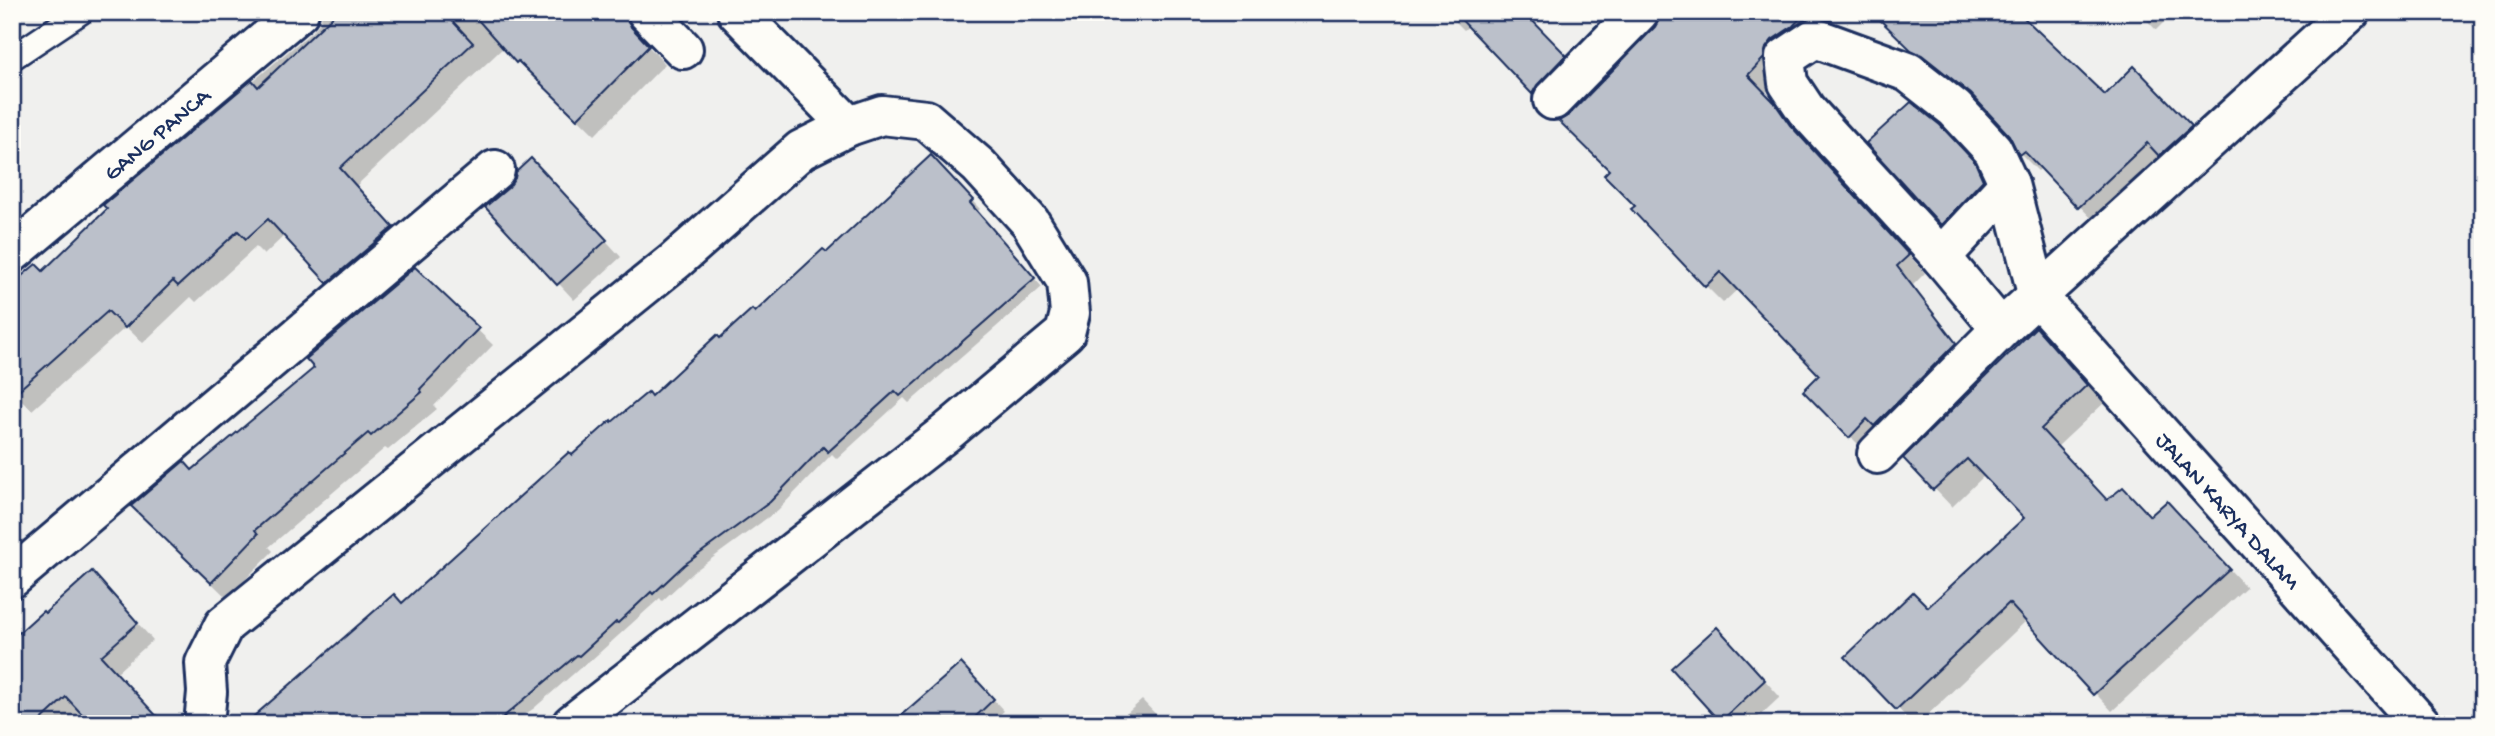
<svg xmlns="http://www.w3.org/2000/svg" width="2495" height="736" viewBox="0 0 2495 736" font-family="'Gochi Hand',sans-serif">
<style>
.shadow{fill:#0003}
.building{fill:#bbc0ca;stroke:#1b2f5e;stroke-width:2}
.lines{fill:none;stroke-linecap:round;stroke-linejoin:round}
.lane-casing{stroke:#1b2f5e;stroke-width:28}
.street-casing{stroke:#1b2f5e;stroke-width:44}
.lane{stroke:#fdfcf7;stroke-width:23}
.street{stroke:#fdfcf7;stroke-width:38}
.labels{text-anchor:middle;stroke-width:5;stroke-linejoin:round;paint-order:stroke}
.street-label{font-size:23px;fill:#1b2f5e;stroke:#fdfcf7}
</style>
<rect width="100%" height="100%" fill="#f0f0ee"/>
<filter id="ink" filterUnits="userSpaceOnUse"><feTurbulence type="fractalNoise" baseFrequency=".0143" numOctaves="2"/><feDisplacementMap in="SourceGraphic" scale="14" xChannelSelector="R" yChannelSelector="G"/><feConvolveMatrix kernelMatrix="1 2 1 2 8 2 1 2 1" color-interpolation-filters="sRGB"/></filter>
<g filter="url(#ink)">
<g class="shadow">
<polygon points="322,12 628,12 642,27 642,37 648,46 665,64 595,135 536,77 534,79 504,47 356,186 409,245 345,299 285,235 264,255 256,247 196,302 191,297 143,343 126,327 32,410 12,391 43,273 109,209 105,205 314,30 321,21"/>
<polygon points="1446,12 1522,12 1580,72 1549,108 1469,26 1464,30"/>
<polygon points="1662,12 1839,12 1765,93 1792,122 1807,144 1925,273 1913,285 1972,362 1868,454 1805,391 1822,375 1738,289 1723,303 1706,286 1637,206 1570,117 1656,28 1662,19"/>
<polygon points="1870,12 2016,12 2105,97 2134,69 2208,144 2097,224 2042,167 2038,171 2021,154 2010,134 1986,107 1941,72 1931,67"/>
<polygon points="2139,12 2174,12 2156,30"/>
<polygon points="1869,143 1956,143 1990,180 1958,239"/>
<polygon points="931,158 980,209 977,212 1042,287 909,403 904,398 837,459 832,454 778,510 692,573 662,601 660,598 588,663 587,662 533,709 510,724 280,724 402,605 612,424 651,398 827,255"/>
<polygon points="547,176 621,257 574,300 488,207"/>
<polygon points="415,269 493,345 434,406 437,409 388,450 385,448 269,547 273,551 227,598 149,522 192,472 316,368"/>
<polygon points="2053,347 2104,403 2057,447 2108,502 2151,518 2184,521 2246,587 2112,711 2027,620 1918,724 1913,724 1848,657 1928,609 2026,518 1985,475 1952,507 1906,459"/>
<polygon points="92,573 153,640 116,673 69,724 28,724 45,615"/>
<polygon points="1733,645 1780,697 1751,724 1724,724 1673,668"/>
<polygon points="973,677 1004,711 989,724 893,724"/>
<polygon points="1142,700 1165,724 1115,724"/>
<polygon points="2255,712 2267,724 2241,724"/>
</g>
<g class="building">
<polygon points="337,12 444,12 473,43 340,168 393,227 327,283 268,219 246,239 238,231 178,286 173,281 125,328 108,311 12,396 12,284 36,264 43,271 107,209 103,205 252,80 258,87"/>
<polygon points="471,12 626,12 631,27 649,46 577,119 518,61 516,63"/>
<polygon points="1454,12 1524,12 1566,55 1537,85 1532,94"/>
<polygon points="1660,12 1806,12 1793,26 1772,40 1766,48 1764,58 1748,75 1774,102 1790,125 1909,255 1897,266 1956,343 1874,426 1867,419 1849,438 1803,391 1819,375 1720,272 1705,287 1631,209 1635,206 1604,175 1609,170 1559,121 1569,115 1655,27 1660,18"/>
<polygon points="1872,12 2018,12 2105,95 2134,66 2192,126 2159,156 2147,143 2078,208 2024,151 2019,155 2009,135 1971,94 1922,55 1911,50"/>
<polygon points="1911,102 1940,125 1975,162 1983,180 1941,225 1866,143"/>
<polygon points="931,155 973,200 970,203 1035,278 900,396 895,391 828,452 823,447 770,502 684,565 653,594 651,592 618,623 616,622 579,656 577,655 495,724 245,724 394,594 402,603 569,452 572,455 611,420 612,422 648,392 651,396 717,335 720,338 752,309 755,312 823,249 827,252"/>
<polygon points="531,158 607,240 557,285 485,207 509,187 515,178 516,172"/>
<polygon points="415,267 479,328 420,389 422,392 371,436 368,433 255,530 258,534 211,583 131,506 184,461 192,470 314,368 306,359"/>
<polygon points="2036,327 2087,385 2041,429 2107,500 2123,487 2150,516 2167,501 2230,569 2093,695 2009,603 1896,710 1845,657 1913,592 1928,607 2024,518 1967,459 1933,490 1903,458"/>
<polygon points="92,571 138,623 101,656 164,724 91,724 66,697 37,724 26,724 12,710 12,639 43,611 45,613"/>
<polygon points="1717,627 1765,680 1720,722 1671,668"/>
<polygon points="961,663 994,699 968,724 891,724"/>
</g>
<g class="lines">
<defs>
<polyline id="lane" points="12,58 81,12"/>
<g id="street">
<polyline points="647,12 683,49"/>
<polyline points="737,12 849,126"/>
<polyline points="1553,100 1639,12"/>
<polyline points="12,253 299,12"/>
<polyline points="1941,257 2009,184"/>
<polyline points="2001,329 1941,257 1806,110 1788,83 1785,58 1815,38 1908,72 1955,109 1993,150 2009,184 2038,297 2421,724"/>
<polyline points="1877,454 2001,329 2350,12"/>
<polyline points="12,578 495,170"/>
<polyline points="204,724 207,692 205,663 224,625 675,261 801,150 849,126 882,115 926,120 979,166 1030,222 1067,282 1070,313 1065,333 947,432 572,724"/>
</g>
</defs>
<use href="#lane" class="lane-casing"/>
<use href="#street" class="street-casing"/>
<use href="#lane" class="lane"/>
<use href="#street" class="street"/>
</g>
</g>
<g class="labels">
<g class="street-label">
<text transform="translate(156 133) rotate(-40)" y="8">GANG PANCA</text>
<text transform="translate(2229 510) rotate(48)" y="8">JALAN KARYA DALAM</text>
</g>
</g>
<rect width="2495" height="736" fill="none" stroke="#fdfcf7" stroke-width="42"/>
<rect x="21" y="21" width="2453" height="694" fill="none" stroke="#1b2f5e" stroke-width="2.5" filter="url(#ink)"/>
</svg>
